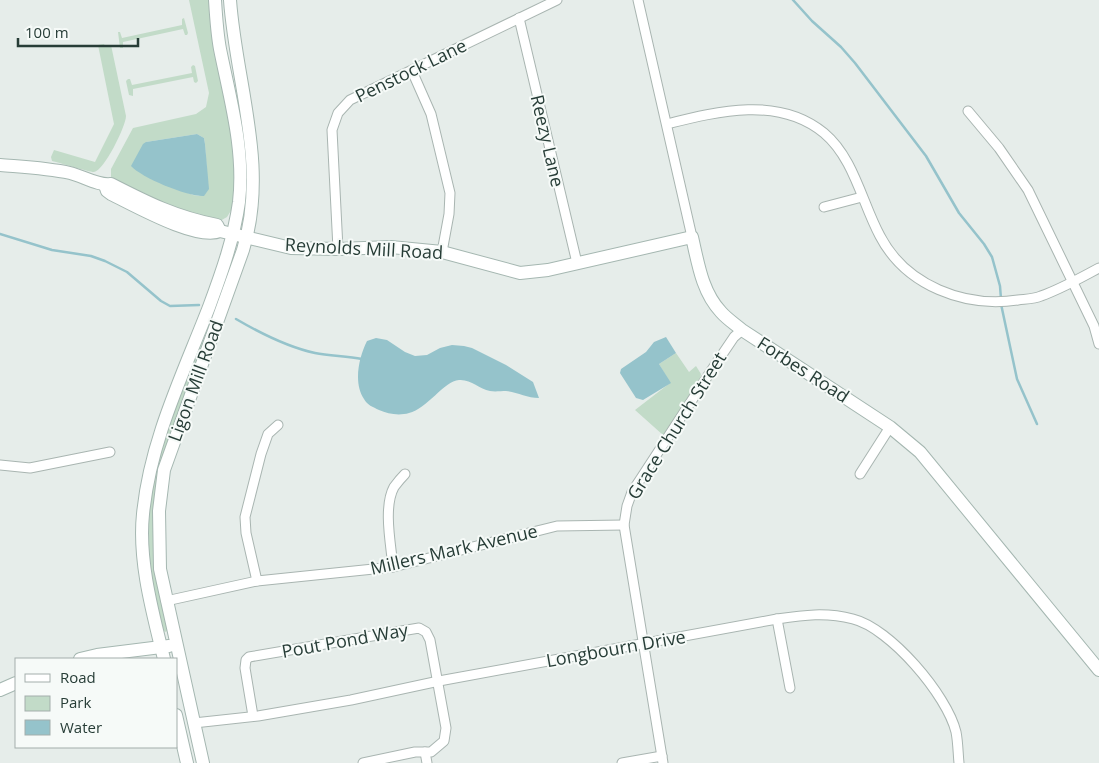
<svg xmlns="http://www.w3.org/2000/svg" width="1099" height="763" viewBox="0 0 1099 763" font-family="'Open Sans',sans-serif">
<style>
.green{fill:#c2dbc8;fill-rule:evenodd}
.water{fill:#95c3cb}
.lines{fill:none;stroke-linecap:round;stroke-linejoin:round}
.stream{stroke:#95c3cb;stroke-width:2.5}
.street-casing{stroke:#a9b5b1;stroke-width:11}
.secondary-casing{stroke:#a5b7b1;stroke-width:14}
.street{stroke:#fff;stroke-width:9}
.secondary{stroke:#fff;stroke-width:12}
.labels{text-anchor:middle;stroke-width:4;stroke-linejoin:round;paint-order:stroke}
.street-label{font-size:18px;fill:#273d37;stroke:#f6faf8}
</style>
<rect width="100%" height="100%" fill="#e6edea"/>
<g class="green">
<path d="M189,0H210L232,129L236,168L232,209L227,217L220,221L189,216L113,181L111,177V169L133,128L196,114L206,107L209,93ZM197,134L204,138L205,144L208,189L199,196L193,195L146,176V142Z"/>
<polygon points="184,18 188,33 187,35 185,35 183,29 123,42 123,48 120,48 118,32 120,32 122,38 182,25 182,19"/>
<path d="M104,44L105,46L111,45L126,116C126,126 104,171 94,172C88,172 61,163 52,161L51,157L54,150L95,162L114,124L98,45Z"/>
<polygon points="193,65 195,66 198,81 196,83 194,82 193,77 133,89 133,96 129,95 126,81 128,79 130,79 132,85 192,73 191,67"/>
<polygon points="202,335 204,336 198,362 163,458 167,631 165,632 164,631 158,613 148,554 148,515 157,457"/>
<polygon points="676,353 689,372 696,366 701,374 700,380 663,435 635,410 670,383 659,364"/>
</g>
<g class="water">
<path d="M197,134L204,138L205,144L209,189L204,196C188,197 142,178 131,166L143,144L146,142Z"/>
<polygon points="666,337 676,353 659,364 671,383 643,400 636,398 620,373 621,369 646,352 654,342"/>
<path d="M376,338L387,340L405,352L415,356L427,355L440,348L452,345L464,346L472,348L506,365L533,382L539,398C527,398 517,392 506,391C501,391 495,392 490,391C479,389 471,379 459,380C444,381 427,409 409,413C399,416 388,414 379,410C373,407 367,405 364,399C353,383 359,357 367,341Z"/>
</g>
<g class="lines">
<g class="stream">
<polyline points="793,0 812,21 841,47 855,63 926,156 959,213 984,244 992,257 1000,286 1001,299"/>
<polyline points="0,234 52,250 91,256 105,261 127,272 161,301 170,306 199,305"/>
<polyline points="1001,304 1017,379 1037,424"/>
<path d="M236,319C260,333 287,347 315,353C330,356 346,356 362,359"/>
</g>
<defs>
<g id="street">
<polyline points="638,0 692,237"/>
<polyline points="519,18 577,263"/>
<polyline points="412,71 431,114 450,193 449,214 442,252"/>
<polyline points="968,111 999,148 1028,190 1094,326 1099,344"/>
<path d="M667,124C719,111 779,96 824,133C854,158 862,203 880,236C906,286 965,308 1018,300C1026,299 1034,299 1041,296C1061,289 1080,278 1099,268"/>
<polyline points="824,207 862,197"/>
<polyline points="338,249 332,130 338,113 350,100 557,0"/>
<polyline points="0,465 30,468 110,452"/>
<polyline points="860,474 890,427"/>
<path d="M393,567C391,545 383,507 394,487C397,483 401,478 405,474"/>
<polyline points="257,581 246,533 245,517 261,454 268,434 278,425"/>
<polyline points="166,601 257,581 393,567 557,526 624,525"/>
<polyline points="777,619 790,688"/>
<polyline points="253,716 245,668 246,660 249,657 419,628 426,632 430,640 446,728 444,741 431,752 415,752 363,763"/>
<path d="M194,723L258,716L351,700L439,681L777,619C804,615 826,612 853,619C890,628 947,695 956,732C958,742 958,753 959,763"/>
<polyline points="425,752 427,763"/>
<polyline points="622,763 662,756"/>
<polyline points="663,763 624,525 627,506 632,492 711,371 734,337 742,330"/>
</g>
<g id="secondary">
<path d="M0,165C24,167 47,168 70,173C83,176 98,186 111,184C148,203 176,217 217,225L220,231"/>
<path d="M105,185L107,191L111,194C134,205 197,241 220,231L291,248L338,249L391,247L442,252L520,273L548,270L692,237C698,263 702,292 721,312C727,319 735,324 742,330L890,427L920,452L1099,670"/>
<polyline points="80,659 97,655 169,646"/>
<path d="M164,659C153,614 138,561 143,514C150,441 183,374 209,307C222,272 234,238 239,202C245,150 230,99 220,49C217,33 216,16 215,0"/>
<polyline points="0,690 16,683"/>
<polyline points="176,715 187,763"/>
<path d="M203,763L160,569L159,511L164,470L243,250C269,166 236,84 230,0"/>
</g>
</defs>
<use href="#street" class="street-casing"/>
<use href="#secondary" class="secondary-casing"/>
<use href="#street" class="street"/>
<use href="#secondary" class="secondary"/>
</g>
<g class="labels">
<g class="street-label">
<text transform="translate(411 71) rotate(-26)" y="6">Penstock Lane</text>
<text transform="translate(547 141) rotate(77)" y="6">Reezy Lane</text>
<text transform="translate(364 249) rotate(3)" y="6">Reynolds Mill Road</text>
<text transform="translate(803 370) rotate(33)" y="6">Forbes Road</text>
<text transform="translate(196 381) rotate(-70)" y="6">Ligon Mill Road</text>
<text transform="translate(677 426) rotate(-58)" y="6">Grace Church Street</text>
<text transform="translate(454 550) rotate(-13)" y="6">Millers Mark Avenue</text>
<text transform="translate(345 641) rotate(-10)" y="6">Pout Pond Way</text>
<text transform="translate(616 649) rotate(-10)" y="6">Longbourn Drive</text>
</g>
</g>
<rect x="15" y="658" width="162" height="90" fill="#f6faf8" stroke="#a3aeab"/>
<rect x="25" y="674" width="25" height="8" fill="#ffffff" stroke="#a3aeab"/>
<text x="60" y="683" font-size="15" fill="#273d37">Road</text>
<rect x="25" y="696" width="25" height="15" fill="#c2dbc8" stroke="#a3aeab"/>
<text x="60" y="708" font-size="15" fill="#273d37">Park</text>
<rect x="25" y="720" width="25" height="15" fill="#95c3cb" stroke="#a3aeab"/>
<text x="60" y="733" font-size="15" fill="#273d37">Water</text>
<path d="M18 38v8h120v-8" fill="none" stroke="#273d37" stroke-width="2.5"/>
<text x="25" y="38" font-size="15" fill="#273d37" stroke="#f6faf8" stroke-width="4" paint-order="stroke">100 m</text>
</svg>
